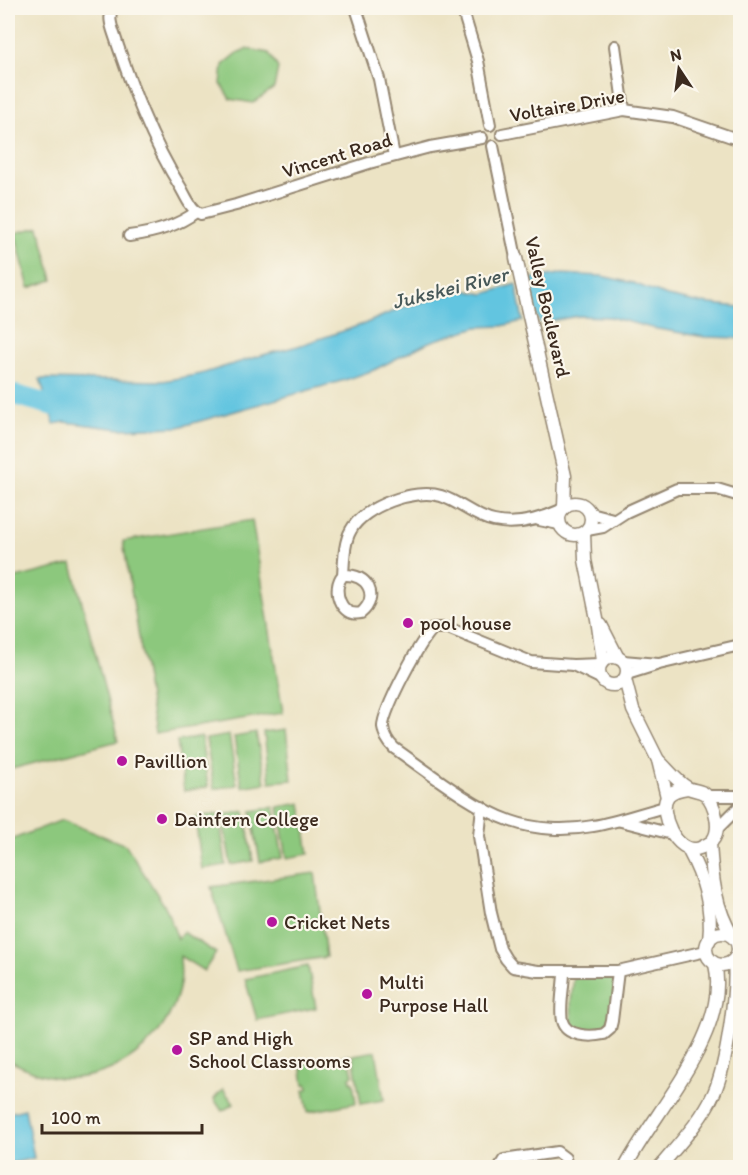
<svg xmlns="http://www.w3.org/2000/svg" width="748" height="1175" viewBox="0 0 748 1175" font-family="Itim,sans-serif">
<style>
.green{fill:#8cc87d;stroke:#64794e;stroke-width:1.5}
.water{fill:#62c5e0;stroke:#4e787f;stroke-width:1.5}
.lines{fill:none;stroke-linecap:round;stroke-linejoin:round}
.river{stroke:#62c5e0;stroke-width:20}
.minor-casing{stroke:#948671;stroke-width:14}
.tertiary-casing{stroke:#948671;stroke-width:15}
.minor{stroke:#fff;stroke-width:10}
.tertiary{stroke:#fff;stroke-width:12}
.poi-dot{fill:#b5179e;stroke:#fbf7ec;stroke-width:2}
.labels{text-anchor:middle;stroke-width:4.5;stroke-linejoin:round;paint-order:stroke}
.street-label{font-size:20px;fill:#3b2a1e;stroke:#fbf7ec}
.poi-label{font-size:20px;fill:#3b2a1e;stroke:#fbf7ec;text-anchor:start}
.water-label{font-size:21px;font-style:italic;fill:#475858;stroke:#fbf7ec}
</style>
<rect width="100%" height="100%" fill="#fbf7ec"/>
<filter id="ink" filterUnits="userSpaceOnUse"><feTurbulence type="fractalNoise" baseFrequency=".0167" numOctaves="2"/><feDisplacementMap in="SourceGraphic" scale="12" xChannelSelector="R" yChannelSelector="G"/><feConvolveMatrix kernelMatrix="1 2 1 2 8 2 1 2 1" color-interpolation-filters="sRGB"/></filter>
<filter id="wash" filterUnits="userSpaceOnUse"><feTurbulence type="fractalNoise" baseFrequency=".008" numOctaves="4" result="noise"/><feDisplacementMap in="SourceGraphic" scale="24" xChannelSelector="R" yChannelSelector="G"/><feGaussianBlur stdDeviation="1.35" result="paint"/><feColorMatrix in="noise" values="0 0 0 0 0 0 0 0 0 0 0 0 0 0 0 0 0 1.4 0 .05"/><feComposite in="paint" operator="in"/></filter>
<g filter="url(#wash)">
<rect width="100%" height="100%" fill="#ece3c4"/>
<g class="green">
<polygon points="247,49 269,53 278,68 274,88 253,103 230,99 221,84 223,65 239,52"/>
<polygon points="39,227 53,280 29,288 15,233"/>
<polygon points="252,520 283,713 155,734 123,541"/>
<polygon points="72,564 118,741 8,770 8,580"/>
<polygon points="286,730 292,780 270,782 264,733"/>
<polygon points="256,733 265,783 242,787 234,737"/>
<polygon points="229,735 237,785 214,789 206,739"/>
<polygon points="201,737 208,787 184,791 177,741"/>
<polygon points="301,803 309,854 287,858 278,807"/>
<polygon points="274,807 283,858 260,862 251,811"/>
<polygon points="245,811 253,861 231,865 222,815"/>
<polygon points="219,814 226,865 202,869 195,817"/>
<path d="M62,820L126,845L166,908L178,939L183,932L216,953L204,971L180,956C180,965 182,975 180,984C170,1035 126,1074 74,1078C50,1080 28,1070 8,1060V841Z"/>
<polygon points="315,873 326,957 237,971 211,887"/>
<polygon points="308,966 316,1008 257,1020 245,979"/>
<polygon points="574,976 614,978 615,999 604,1034 572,1029 571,1002"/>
<polygon points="376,1051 384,1100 361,1104 353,1055"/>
<polygon points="349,1055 353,1076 350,1077 351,1082 353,1082 356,1103 308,1112 304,1090 308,1089 307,1084 304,1085 301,1063"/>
<polygon points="223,1089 234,1104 222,1111 214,1099"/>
</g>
<g class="water">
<polygon points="560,274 601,276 633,283 667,296 701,303 740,307 740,338 705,337 652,328 610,317 578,316 540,323 521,280"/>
<polygon points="516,284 523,321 502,326 477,327 429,342 374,370 345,380 179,427 120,429 65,422 54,424 40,379 163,381 201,374 259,356 298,346 364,324 401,308 463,290 484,294"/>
<polygon points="25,1109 34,1158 8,1164 8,1113"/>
</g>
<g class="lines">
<polyline class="river" points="8,393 72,411"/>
</g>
</g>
<g filter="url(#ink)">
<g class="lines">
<defs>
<g id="minor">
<path d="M113,8C108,16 111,25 114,34C132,88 151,140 181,188C186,197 191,210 201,214L236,205L369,163L430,147L482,138"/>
<polyline points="356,8 379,79 394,156"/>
<polyline points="462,8 478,61 490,125"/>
<polyline points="615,46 624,110"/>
<polyline points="502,134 624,110 673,117 740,140"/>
<polyline points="493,146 516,258"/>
<path d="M129,236C153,233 176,227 196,212"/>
<polyline points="590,513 613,519"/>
<polyline points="539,520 559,524"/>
<polyline points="587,530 603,527 626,512 677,489 717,489 740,496"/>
<path d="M343,575C368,573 380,597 361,613C340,618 331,588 343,575C344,560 344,542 351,530C364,506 415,488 441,496C460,502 474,517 494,521C517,526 541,519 561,510"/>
<polyline points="623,661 658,664"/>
<path d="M601,664L573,665L531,662L448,628H434C422,636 382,712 383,727C384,735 388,742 394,748C427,771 473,808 511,821C536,830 567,831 593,826C618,822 641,813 665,807"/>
<polyline points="573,665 600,678"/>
<polyline points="627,674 659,664 740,645"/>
<polyline points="708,796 740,796"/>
<polyline points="482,807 479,836 491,913 500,949 506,959 513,967 538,971 618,971 706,951"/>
<polyline points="621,821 672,834"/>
<polyline points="718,828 740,806"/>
<polyline points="738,946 740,946"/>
<path d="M564,972C564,985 559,1008 562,1021C566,1037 591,1037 604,1034L610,1029L612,1021L618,971"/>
<polyline points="499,1168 504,1160 557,1152 565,1158 567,1168"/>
</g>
<g id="tertiary">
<polyline points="516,258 565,476 564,508"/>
<circle cx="575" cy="519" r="16"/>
<polyline points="584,533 585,560 597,619 603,661"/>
<polyline points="601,625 618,658"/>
<circle cx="613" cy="671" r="14"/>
<polyline points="625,679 633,710 658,760 667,797"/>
<path d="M658,760C667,768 677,782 688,788C694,791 700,790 705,794C715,803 722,830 712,841C709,844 704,846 700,848C676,857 657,810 668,796C673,790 681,789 688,788"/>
<path d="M710,843C712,877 715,908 733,937"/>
<path d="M688,849C704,879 713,907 709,941"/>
<circle cx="722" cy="949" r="16"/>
<path d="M625,1168C654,1111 731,1032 715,964"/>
<path d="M659,1168C678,1145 702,1120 714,1093C727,1064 737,992 734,960"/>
</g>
</defs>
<use href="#minor" class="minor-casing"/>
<use href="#tertiary" class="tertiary-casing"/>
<use href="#minor" class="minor"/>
<use href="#tertiary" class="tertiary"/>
</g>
</g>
<g class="poi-dot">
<circle cx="408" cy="623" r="6"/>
<circle cx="122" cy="761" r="6"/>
<circle cx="162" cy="819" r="6"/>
<circle cx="272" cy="922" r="6"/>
<circle cx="367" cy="994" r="6"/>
<circle cx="177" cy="1050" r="6"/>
</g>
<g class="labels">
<g class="street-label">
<text transform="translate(567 105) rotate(-10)" y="7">Voltaire Drive</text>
<text transform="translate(337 155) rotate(-17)" y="7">Vincent Road</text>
<text transform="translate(548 307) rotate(77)" y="7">Valley Boulevard</text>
</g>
<g class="poi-label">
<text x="420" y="630">pool house</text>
<text x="134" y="768">Pavillion</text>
<text x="174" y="826">Dainfern College</text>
<text x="284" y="929">Cricket Nets</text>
<text x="379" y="989">Multi<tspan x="379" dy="23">Purpose Hall</tspan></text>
<text x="189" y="1045">SP and High<tspan x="189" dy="23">School Classrooms</tspan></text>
</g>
<g class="water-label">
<text transform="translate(450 288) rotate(-14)" y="7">Jukskei River</text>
</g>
</g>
<rect width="748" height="1175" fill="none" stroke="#fbf7ec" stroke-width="30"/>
<g transform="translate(679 69) rotate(347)" stroke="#fbf7ec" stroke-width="4.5" paint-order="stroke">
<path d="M0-4.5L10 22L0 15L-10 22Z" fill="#3b2a1e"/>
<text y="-9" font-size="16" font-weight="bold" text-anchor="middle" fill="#3b2a1e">N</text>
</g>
<path d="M42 1124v9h160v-9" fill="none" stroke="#3b2a1e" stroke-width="3"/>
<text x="51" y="1124" font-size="18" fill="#3b2a1e" stroke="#fbf7ec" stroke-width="4.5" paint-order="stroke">100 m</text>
</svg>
